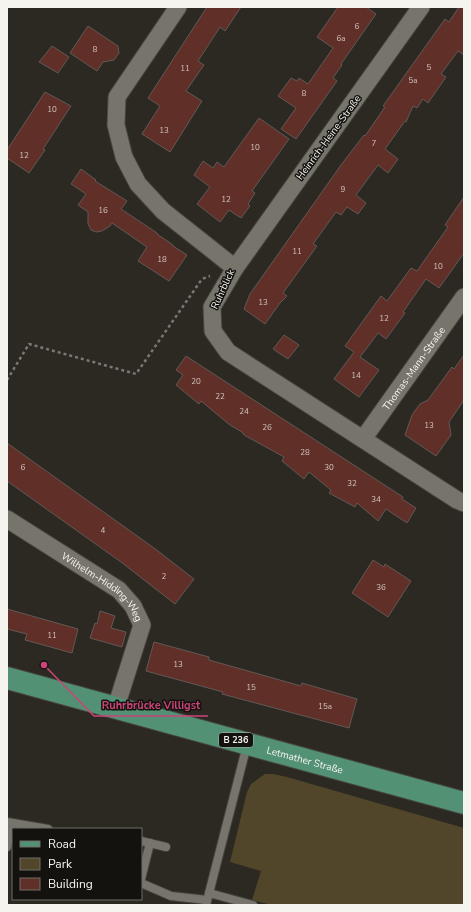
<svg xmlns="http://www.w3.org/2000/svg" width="471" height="912" viewBox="0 0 471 912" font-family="'Nunito Sans',sans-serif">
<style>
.green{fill:#51462a}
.building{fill:#603028;stroke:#625856}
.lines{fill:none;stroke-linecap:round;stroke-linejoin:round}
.service-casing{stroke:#46443d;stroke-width:10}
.minor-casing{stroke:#46443d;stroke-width:19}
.primary-casing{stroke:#46443d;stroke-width:24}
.path{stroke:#7a7872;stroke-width:2.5;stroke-dasharray:3 3;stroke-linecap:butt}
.service{stroke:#77746b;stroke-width:8}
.minor{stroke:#77746b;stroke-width:17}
.primary{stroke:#529173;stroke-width:22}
.labels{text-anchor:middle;stroke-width:3;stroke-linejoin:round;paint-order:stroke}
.number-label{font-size:8px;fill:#d0c3bd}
.shield{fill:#13120f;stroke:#b2b0ac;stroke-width:1}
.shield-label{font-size:9px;font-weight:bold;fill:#f6f4ef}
.street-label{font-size:10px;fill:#f6f4ef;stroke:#13120f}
.leader{fill:none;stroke:#cc4479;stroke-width:1.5}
.callout-dot{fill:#cc4479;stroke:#13120f;stroke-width:1.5}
.callout-label{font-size:11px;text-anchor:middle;font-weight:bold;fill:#cc4479;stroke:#13120f;stroke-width:3;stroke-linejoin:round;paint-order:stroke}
</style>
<rect width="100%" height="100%" fill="#2c2922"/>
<polygon class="green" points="265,774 273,774 287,777 464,828 464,905 272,905 252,900 261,871 230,862 247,792 251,784"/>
<g class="building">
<polygon points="207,7 241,7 225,31 220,27 198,61 204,65 186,91 202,101 170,152 142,134 160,106 148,98"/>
<polygon points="338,7 366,7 376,14 341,64 342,65 333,78 337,81 296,139 281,129 296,108 278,96 291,78 297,81 299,78 308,84 333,48 317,37"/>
<polygon points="459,7 464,7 464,55 458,51 441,74 446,77 428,103 423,99 417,108 413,106 406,122 405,121 385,149 398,159 388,173 378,165 356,195 366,203 358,214 347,207 341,215 336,212 313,244 317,246 283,293 287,296 280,303 265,324 244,309 250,294 341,165 364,135 365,136 385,107 383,106 445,19 449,22"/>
<polygon points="88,26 118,46 119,53 114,60 103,62 97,71 70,53"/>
<polygon points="52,46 69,57 58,73 39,62"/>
<polygon points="45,92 71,106 43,149 45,150 29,173 7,158 7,150"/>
<polygon points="259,118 289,139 252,191 255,193 248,204 250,206 241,218 229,210 220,222 197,204 210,187 194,175 203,161 213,168 217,162 224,167"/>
<polygon points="81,169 96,180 95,181 127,201 121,209 157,233 157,234 173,245 173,246 187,255 169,281 138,261 147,247 112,223 110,226 102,231 96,232 91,230 88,224 88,212 78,205 86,194 71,184"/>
<polygon points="464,197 464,253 439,288 426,279 403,312 405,313 386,339 378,333 360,357 379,370 359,397 334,379 354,352 345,346 381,296 387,301 411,268 417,271 448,227 445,225"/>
<polygon points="284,335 299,345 288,359 273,349"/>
<polygon points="464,355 464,400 449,422 451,435 436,456 405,435 412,415 420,404 428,400 452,367 454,369"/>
<polygon points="186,356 403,497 402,499 416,508 407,523 386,509 378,521 357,503 355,507 329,493 331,490 309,472 304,479 282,461 284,457 244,435 242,432 230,425 201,401 199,404 176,385 183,375 176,370"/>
<polygon points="7,443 154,548 194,579 175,604 121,562 7,481"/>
<polygon points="373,560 384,567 385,564 411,581 388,617 352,593"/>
<polygon points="7,609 78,629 72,653 25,640 27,634 7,629"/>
<polygon points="100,611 115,616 111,628 126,632 122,647 90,638 95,623 97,624"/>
<polygon points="154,642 209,657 209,660 301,686 302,683 357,699 349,728 222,694 223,692 146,671"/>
</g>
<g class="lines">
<defs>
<g id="service">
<polyline points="7,822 48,829"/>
<polyline points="141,841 166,847"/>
<polyline points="7,847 12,823"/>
<polyline points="141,879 150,843"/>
<polyline points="141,883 171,896 207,900"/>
<polyline points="209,893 253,905"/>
<polyline points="206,905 247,745"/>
</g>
<g id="minor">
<polyline points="178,7 117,97 116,125 124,157 138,184 163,211 235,268"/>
<polyline points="421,7 235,268 212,307 213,331 228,352 457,500 464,503"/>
<path id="s1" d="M363,439L464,297"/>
<path id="s2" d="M7,519L119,590L133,606L142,625L116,707"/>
</g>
<g id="primary">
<path id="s3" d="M7,678L464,803"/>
</g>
</defs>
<use href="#service" class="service-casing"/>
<use href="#minor" class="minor-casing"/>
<use href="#primary" class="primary-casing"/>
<polyline class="path" points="7,380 29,344 136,374 202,279 210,276"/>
<use href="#service" class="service"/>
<use href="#minor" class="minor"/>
<use href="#primary" class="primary"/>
</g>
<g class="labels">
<g class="number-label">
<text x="357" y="29">6</text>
<text x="341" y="41">6a</text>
<text x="95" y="52">8</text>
<text x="429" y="70">5</text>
<text x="185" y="71">11</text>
<text x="413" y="83">5a</text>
<text x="304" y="96">8</text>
<text x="52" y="112">10</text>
<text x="164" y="133">13</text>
<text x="374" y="146">7</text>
<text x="255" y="150">10</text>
<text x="24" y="158">12</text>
<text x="343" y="192">9</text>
<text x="226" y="202">12</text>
<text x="103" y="213">16</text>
<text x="297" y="254">11</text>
<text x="162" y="262">18</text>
<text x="438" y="269">10</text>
<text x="263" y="305">13</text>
<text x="384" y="321">12</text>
<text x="356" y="378">14</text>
<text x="196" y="384">20</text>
<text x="220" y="399">22</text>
<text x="244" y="414">24</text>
<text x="429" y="428">13</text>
<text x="267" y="430">26</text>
<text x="305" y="455">28</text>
<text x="23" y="470">6</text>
<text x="329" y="470">30</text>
<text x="352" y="486">32</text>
<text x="376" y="502">34</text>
<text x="103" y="533">4</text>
<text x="164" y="579">2</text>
<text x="381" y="590">36</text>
<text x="52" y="638">11</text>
<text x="178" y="667">13</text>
<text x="251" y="690">15</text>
<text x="325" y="709">15a</text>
</g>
<rect class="shield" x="219" y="733" width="34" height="14" rx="3"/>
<g class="shield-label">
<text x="236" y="743">B 236</text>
</g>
<g class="street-label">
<text transform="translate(328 137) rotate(-54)" y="4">Heinrich-Heine-Straße</text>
<text transform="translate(222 289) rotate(-65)" y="4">Ruhrblick</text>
<text dy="4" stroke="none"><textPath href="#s1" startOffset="87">Thomas-Mann-Straße</textPath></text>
<text dy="4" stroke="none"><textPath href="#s2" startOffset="118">Wilhelm-Hidding-Weg</textPath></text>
<text dy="4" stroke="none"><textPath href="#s3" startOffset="309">Letmather Straße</textPath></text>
</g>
</g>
<path class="leader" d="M44 665L94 716H208"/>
<circle class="callout-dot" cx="44" cy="665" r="4"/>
<g class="callout-label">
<text x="151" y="709">Ruhrbrücke Villigst</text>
</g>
<rect width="471" height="912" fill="none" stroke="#f6f4ef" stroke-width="16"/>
<rect x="12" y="828" width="130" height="72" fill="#13120f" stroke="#6e6c69"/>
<rect x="20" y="841" width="20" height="6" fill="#529173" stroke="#6e6c69"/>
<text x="48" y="848" font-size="12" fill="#f6f4ef">Road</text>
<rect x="20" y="858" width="20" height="12" fill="#51462a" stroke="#6e6c69"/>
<text x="48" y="868" font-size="12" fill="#f6f4ef">Park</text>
<rect x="20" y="878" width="20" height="12" fill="#603028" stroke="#6e6c69"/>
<text x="48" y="888" font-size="12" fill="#f6f4ef">Building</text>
</svg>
